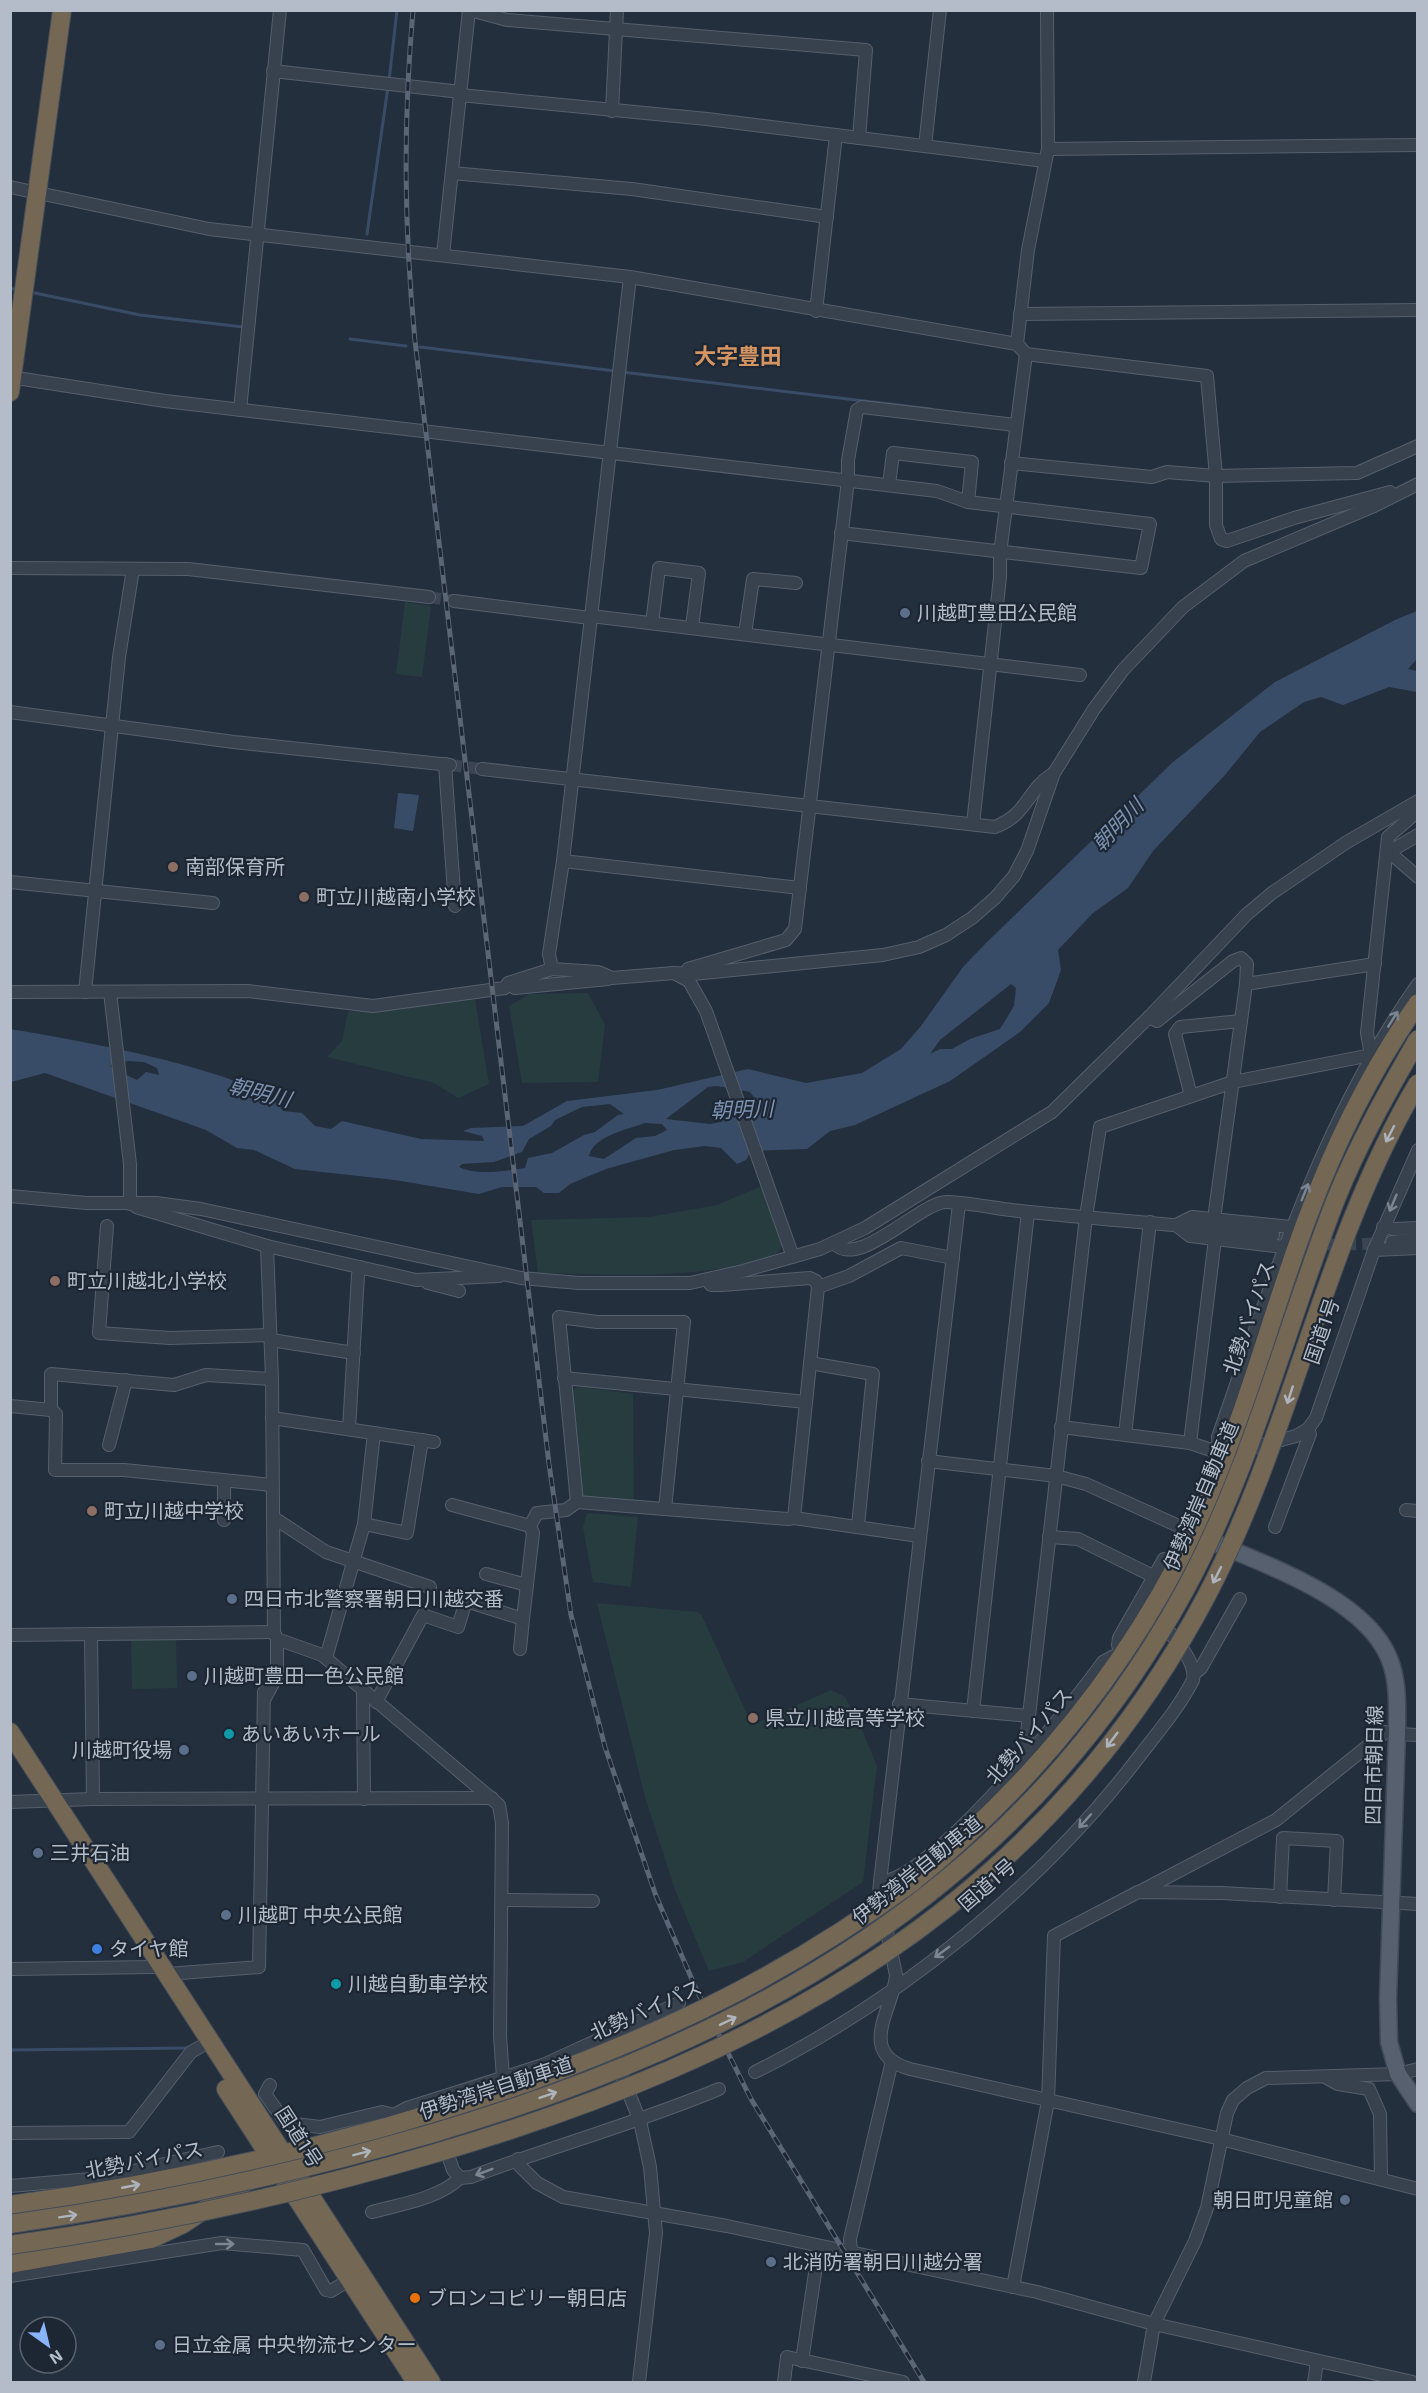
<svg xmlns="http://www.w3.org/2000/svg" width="1428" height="2393" viewBox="0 0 1428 2393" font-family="'Exo 2','Noto Sans JP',sans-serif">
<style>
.green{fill:#263c3f}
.water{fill:#394c67;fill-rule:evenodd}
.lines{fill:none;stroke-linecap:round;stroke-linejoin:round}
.stream{stroke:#394c67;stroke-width:3}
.minor-tunnel{stroke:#3a4453;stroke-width:12;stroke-dasharray:12 6;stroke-linecap:butt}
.minor-casing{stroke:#565f6c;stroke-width:14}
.major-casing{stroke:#414a57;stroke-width:19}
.highway-casing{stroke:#434c59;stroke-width:20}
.minor{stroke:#38414e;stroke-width:12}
.major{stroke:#56606e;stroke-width:16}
.highway{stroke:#746855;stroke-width:18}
.rail-casing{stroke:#5a6575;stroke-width:5}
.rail{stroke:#1d2633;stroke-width:3;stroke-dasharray:9;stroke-linecap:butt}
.highway-bridge-casing{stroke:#434c59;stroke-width:20;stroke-linecap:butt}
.highway-bridge{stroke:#746855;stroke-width:18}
.oneway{stroke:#7c8592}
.oneway2{stroke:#aeb4bd}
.service-dot{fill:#5c6f8a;stroke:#1d2633;stroke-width:2}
.education-dot{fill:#8d6e63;stroke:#1d2633;stroke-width:2}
.culture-dot{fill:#0f9aa8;stroke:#1d2633;stroke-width:2}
.shop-dot{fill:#3f7fe0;stroke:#1d2633;stroke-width:2}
.food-dot{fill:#e8710a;stroke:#1d2633;stroke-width:2}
.labels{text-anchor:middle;stroke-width:4.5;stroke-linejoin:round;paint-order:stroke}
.poi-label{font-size:20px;fill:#b4bcc9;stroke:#1d2633;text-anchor:start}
.street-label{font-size:20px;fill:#b4bcc9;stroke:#1d2633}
.water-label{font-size:21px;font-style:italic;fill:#7c92b1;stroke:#1d2633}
.quarter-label{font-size:22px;font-weight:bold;fill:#d59563;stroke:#1d2633}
</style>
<rect width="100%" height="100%" fill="#242f3e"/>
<g class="green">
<polygon points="405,602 431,606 422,677 396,674"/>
<polygon points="588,993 605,1025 598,1082 522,1083 509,1006 530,994"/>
<polygon points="475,999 489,1084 458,1098 434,1083 327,1057 342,1041 348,1012"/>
<path d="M762,1186L784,1243L778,1253C703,1282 617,1274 538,1273L531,1220L649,1217L717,1205Z"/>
<polygon points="577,1386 633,1394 634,1502 584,1498 581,1496 572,1392"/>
<polygon points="587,1513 638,1517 631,1587 593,1582 583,1527"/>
<polygon points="597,1603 698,1612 702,1616 752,1725 831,1690 845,1697 863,1732 877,1766 863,1882 743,1962 709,1971 675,1890 645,1797"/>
<polygon points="131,1640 176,1640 177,1688 132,1689"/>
</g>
<g class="water">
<path d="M1417,611V659L1408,669L1417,671V692L1389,687L1343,705L1321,697L1304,702L1260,732L1225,775L1153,851L1128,888L1093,913L1058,950L1061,970L1049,1003L1020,1032L950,1081L855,1125L830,1131L807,1149L751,1151L746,1160L737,1164L721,1148L705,1146L674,1150L606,1169L570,1184L559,1193H544L536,1187H502L479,1194L395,1180L295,1169L254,1150L237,1148L206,1130L45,1073L11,1082L10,1029C59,1037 262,1071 283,1111L302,1113L315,1126L331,1129L342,1121L421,1139L484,1141L482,1136L463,1131L471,1128L523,1126L567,1101L657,1090L748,1069L806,1083L862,1073L901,1049L921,1026L963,967L986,943L1173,762L1275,682L1395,620ZM1011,984L1016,988L1014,1006L1000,1029L970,1039L952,1049H940L930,1054L940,1040ZM128,1061L144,1062L157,1068L159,1075L146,1072L137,1080L113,1069L110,1065ZM717,1086L750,1092L757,1101L736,1109L721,1122L710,1124L666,1119L708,1087ZM610,1104L624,1114L618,1115L595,1132L584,1135L552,1153L528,1158L525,1168C505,1171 478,1176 459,1167L462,1164L494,1162L522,1152L529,1139L551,1126L555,1120L582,1107ZM645,1123L662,1124L667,1130L655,1136L636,1138L604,1159L589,1156C593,1136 629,1129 645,1123Z"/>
<polygon points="398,793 419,795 413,831 394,828"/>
</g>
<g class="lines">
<g class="stream">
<polyline points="389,81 397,10"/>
<polyline points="367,234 388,87"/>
<polyline points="10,288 13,289"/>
<polyline points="35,293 140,315 243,327"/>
<polyline points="350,339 406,346"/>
<polyline points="420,347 615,371"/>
<polyline points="622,372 931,409"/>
<polyline points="10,2050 186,2048"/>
</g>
<g class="minor-tunnel">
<polyline points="429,597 454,601"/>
<polyline points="450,765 482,769"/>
<polyline points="1273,1235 1334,1245 1385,1243"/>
</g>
<defs>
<g id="minor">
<polyline points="470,10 507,20 866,50 859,138"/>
<polyline points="273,71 461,92"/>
<polyline points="460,95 707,119 1044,161"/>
<polyline points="612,111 617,10"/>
<polyline points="925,146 940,10"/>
<polyline points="1048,149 1418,145"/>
<polyline points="452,173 632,189 827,217"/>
<polyline points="10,187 209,229 630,277 1017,344 1026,354 1207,376 1216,476 1216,525 1221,539 1227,541 1294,518 1390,492"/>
<polyline points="443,255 469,10"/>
<polyline points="816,311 836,135"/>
<polyline points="1020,314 1418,310"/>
<polyline points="1017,344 1028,250 1048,149 1047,10"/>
<polyline points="10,377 165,401 937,491 968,502 1150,524 1141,568 841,533"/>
<polyline points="240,410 280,10"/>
<polyline points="1011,463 1152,477 1167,472 1216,476 1357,473 1418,446"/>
<polyline points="889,485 893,453 972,462 968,502"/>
<polyline points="10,568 188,569 429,597"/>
<polyline points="454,601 590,618"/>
<polyline points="591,616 1080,675"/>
<polyline points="652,623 659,568 699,573 692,627"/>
<polyline points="745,634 753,579 796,583"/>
<polyline points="10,712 234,742 450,765"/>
<polyline points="445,764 455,906"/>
<path d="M482,769L995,827C1028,814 1026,792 1051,775"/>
<polyline points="973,824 1000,577 1000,553 1026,354"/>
<polyline points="1389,852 1418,877"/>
<polyline points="1389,852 1418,835"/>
<polyline points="563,861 800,888"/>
<polyline points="10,882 213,903"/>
<polyline points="552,969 549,954 563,861 630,277"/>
<polyline points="688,969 786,940 795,929 848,480 848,460 857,410 862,407 1015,425"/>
<polyline points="676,974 689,981 706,1011 793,1257"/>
<polyline points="515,988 608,979"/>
<polyline points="10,992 248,991 373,1006 505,988 508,983 552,969 598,972 612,978 674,973 693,974 883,955 919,947 946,935 972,918 995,898 1014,876 1027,851 1054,773 1094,709 1123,670 1183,607 1244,561 1374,506 1418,484"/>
<polyline points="85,992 119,657 133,569"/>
<polyline points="110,992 130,1164 130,1204"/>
<polyline points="1149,1017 1157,1021 1233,961 1241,958 1247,964 1246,984"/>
<polyline points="1371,1055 1367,1033 1388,837 1418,811"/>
<polyline points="1191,1096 1175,1034 1180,1027 1241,1021"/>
<polyline points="10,1196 86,1203 156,1203 201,1209 521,1278 579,1283 690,1283 743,1271 820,1249 865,1228 1052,1112 1149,1017 1247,914 1272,893 1347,842 1418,801"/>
<path d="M959,1204L880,1882L879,1894L896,1975C895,2006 854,2053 910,2069L1221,2139L1418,2189"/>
<polyline points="136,1207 267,1246 416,1280 499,1276"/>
<polyline points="1214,1219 1246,984 1375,964"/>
<polyline points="1176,1225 1192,1217 1291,1227"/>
<polyline points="1176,1225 1190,1236 1284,1247"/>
<polyline points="107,1226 99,1333 170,1338 270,1335"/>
<polyline points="1383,1227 1394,1229 1418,1228"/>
<polyline points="1392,1242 1418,1239"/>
<path d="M834,1243C858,1271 921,1201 947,1202C974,1203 1002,1210 1029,1212C1110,1220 1192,1226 1273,1235"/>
<polyline points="267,1246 272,1379 274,1632 277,1639 322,1655 499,1805 502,1823 500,2036 503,2078"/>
<polyline points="1374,1250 1418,1248"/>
<polyline points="708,1281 711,1285 722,1285 810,1278 816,1281 818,1287 794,1518"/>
<polyline points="428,1283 459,1291"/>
<polyline points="818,1287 849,1276 901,1248 953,1258"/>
<polyline points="271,1340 354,1353"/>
<polyline points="810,1363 873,1374 858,1526"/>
<polyline points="564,1378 806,1402"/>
<polyline points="272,1379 206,1375 174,1385 51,1374 51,1410 56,1414 55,1470 124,1470 272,1485"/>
<polyline points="10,1406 51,1410"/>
<polyline points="272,1418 434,1442"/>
<polyline points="1061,1427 1190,1443 1226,1455 1296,1436 1308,1429 1316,1418 1374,1250 1418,1150"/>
<polyline points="349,1429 358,1275 360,1267"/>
<polyline points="1125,1434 1150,1222"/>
<polyline points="1190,1443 1215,1239"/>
<polyline points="109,1445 126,1380"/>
<path d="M1220,1460L1218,1437C1273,1280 1321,1121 1418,984"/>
<polyline points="928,1461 1056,1476 1086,1484 1194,1533"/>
<polyline points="665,1509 684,1322 597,1322 559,1317 577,1502 788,1519 794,1518 919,1536"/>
<polyline points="1406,1510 1418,1511"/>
<polyline points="274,1518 326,1552 430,1587"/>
<polyline points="224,1520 224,1482"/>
<polyline points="364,1524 407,1533 422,1440"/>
<polyline points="530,1526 537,1513 566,1510 577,1502"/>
<polyline points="1275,1527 1310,1434 1308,1429"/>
<polyline points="1049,1537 1078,1539 1155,1577"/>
<polyline points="486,1574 527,1585"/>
<polyline points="91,1634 93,1799"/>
<polyline points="10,1635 274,1632"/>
<polyline points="520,1649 523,1619"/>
<polyline points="326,1658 364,1524 374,1433"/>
<polyline points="1195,1673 1201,1668 1240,1599"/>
<polyline points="363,1692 364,1799"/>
<polyline points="264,1700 277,1676 277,1639"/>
<polyline points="376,1702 423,1615 458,1627 466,1601 523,1619 533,1533 530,1526 452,1505"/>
<polyline points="899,1704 1029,1716"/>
<polyline points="973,1711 1028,1212"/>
<polyline points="1397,1734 1418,1735"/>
<polyline points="1033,1753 1026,1742 1086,1217 1100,1127 1233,1082 1371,1055"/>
<polyline points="10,1802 93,1799 492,1798"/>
<path d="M880,1882C934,1878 1069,1709 1103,1662L1114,1656H1123L1118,1645L1119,1638L1164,1559"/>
<polyline points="1139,1892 1276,1820 1385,1732"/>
<polyline points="1280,1897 1283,1838 1337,1841 1334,1900"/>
<polyline points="503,1900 593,1901"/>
<polyline points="10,1969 155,1967"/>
<polyline points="167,1974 259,1967 264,1692"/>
<polyline points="606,2037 640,2121 650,2167 656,2233 639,2382"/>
<path d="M755,2072C900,2000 1043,1884 1141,1754C1159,1731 1180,1706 1193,1680C1197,1660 1171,1636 1161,1621"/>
<polyline points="1327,2078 1338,2084 1369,2089 1380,2114 1381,2179"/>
<polyline points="270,2085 265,2094 286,2123 320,2127 382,2112 394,2115"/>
<polyline points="394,2125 394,2115 407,2108 543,2065 679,2003"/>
<polyline points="438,2125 453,2170 460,2178"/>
<polyline points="10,2133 129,2132 191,2052 200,2047"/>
<polyline points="518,2159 520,2166 537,2183 563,2197 727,2226 1037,2292 1154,2324 1413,2382"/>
<polyline points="10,2186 102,2178 218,2152"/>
<path d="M372,2212C401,2204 438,2199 460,2178L471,2177C553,2146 638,2123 719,2089"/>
<polyline points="851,2252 850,2239 892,2061"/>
<polyline points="10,2276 222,2243 303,2250 326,2290 331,2291 349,2280"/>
<polyline points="1013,2287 1048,2101 1054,1936 1138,1892 1221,1893 1418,1904"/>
<polyline points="802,2361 819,2246"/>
<polyline points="784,2382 787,2357 903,2382"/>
<polyline points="1144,2382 1154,2324 1195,2241 1207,2208 1227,2113 1233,2100 1247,2088 1266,2078 1398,2074 1418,2069"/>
<polyline points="1314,2382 1317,2362"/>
</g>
<path id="major" d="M1197,1535C1256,1562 1363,1595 1389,1658C1399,1682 1397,1709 1397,1734L1388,1998L1389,2042L1398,2074L1418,2104"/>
<g id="highway">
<polyline points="10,392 62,10"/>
<polyline points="10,1732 431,2382"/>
<path d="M913,1882C1045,1774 1150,1640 1216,1482C1251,1397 1274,1306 1307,1219C1335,1143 1372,1069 1418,1003"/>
<polyline points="226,2089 416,2382"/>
<path d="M10,2205C186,2181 358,2141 526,2083"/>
<polyline points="10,2264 151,2239 183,2224 246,2182"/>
</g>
</defs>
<use href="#minor" class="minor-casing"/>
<use href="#major" class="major-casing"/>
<use href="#highway" class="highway-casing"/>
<use href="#minor" class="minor"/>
<use href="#major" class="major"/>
<use href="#highway" class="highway"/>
<defs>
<path id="rail" d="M413,10C403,125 404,227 415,341L549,1464L571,1615L605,1747L656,1896L697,1991L751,2099L924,2382"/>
</defs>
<use href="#rail" class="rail-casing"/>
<use href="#rail" class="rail"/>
<defs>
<g id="highway-bridge">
<path d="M526,2083C672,2030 787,1974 913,1882"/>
<path d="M10,2224C152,2204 292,2174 430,2134C748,2040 1021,1891 1185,1590C1252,1466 1285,1329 1336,1199C1358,1144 1388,1091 1418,1039"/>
<path d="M10,2245C154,2225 297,2194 436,2153C763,2057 1042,1907 1207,1595C1293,1431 1323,1243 1418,1083"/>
</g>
</defs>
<use href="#highway-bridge" class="highway-bridge-casing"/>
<use href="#highway-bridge" class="highway-bridge"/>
</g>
<defs><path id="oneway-shaft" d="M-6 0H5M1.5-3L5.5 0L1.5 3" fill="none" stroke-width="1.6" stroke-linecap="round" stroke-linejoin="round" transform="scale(1.5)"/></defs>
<g class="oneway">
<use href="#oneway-shaft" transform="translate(1393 1019) rotate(-58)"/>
<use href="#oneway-shaft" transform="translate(1305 1192) rotate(-68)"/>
<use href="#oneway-shaft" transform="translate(1393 1203) rotate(113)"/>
<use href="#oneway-shaft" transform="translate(1085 1821) rotate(132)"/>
<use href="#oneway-shaft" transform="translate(942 1952) rotate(144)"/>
<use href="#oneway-shaft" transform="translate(484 2172) rotate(159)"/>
<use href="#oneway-shaft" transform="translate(225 2244)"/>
</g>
<g class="oneway2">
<use href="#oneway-shaft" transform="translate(1390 1134) rotate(117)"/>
<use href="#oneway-shaft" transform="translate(1290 1395) rotate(108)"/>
<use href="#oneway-shaft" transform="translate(1217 1575) rotate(117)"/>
<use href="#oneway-shaft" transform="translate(1112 1740) rotate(127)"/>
<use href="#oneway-shaft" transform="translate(728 2021) rotate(-26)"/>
<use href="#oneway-shaft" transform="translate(548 2095) rotate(-19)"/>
<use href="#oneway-shaft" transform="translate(362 2153) rotate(-14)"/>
<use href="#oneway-shaft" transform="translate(131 2186) rotate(-11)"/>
<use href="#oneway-shaft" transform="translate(68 2216) rotate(-9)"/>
</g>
<g class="service-dot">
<circle cx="905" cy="613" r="6"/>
<circle cx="232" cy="1599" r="6"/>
<circle cx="192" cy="1676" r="6"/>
<circle cx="184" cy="1750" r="6"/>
<circle cx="38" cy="1853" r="6"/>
<circle cx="226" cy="1915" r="6"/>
<circle cx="1345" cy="2200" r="6"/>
<circle cx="771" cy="2262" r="6"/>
<circle cx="160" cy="2345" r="6"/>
</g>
<g class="education-dot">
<circle cx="173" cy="867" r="6"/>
<circle cx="304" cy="897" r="6"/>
<circle cx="55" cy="1281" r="6"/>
<circle cx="92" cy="1511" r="6"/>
<circle cx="753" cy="1718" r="6"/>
</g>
<g class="culture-dot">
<circle cx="229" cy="1734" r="6"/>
<circle cx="336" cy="1984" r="6"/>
</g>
<circle class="shop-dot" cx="97" cy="1949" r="6"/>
<circle class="food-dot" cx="415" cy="2298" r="6"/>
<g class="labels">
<g class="poi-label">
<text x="917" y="620">川越町豊田公民館</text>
<text x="185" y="874">南部保育所</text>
<text x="316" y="904">町立川越南小学校</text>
<text x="67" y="1288">町立川越北小学校</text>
<text x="104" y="1518">町立川越中学校</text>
<text x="244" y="1606">四日市北警察署朝日川越交番</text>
<text x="204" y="1683">川越町豊田一色公民館</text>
<text x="765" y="1725">県立川越高等学校</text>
<text x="241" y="1741">あいあいホール</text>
<text x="172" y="1757" text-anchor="end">川越町役場</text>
<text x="50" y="1860">三井石油</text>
<text x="238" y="1922">川越町 中央公民館</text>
<text x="109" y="1956">タイヤ館</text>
<text x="348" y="1991">川越自動車学校</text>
<text x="1333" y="2207" text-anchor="end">朝日町児童館</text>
<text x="783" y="2269">北消防署朝日川越分署</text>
<text x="427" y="2305">ブロンコビリー朝日店</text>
<text x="172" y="2352">日立金属 中央物流センター</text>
</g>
<g class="street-label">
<text transform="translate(1249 1318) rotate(-71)" y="7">北勢バイパス</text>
<text transform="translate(1322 1331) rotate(-71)" y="7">国道1号</text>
<text transform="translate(1201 1496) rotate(-67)" y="7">伊勢湾岸自動車道</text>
<text transform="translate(1029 1736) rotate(-49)" y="7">北勢バイパス</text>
<text transform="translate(1374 1765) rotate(-89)" y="7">四日市朝日線</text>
<text transform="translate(917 1870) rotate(-39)" y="7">伊勢湾岸自動車道</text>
<text transform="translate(987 1885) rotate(-41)" y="7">国道1号</text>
<text transform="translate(646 2010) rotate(-24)" y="7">北勢バイパス</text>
<text transform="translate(496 2088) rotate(-18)" y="7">伊勢湾岸自動車道</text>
<text transform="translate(299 2137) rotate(57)" y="7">国道1号</text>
<text transform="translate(144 2160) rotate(-11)" y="7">北勢バイパス</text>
</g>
<g class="water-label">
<text transform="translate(1118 825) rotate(-46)" y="7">朝明川</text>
<text transform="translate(260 1093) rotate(14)" y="7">朝明川</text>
<text transform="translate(742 1110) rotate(-2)" y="7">朝明川</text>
</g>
<g class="quarter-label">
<text x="738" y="364">大字豊田</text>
</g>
</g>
<rect width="1428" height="2393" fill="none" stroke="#b4bcc9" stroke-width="24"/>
<g transform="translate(48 2345) rotate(146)"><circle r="28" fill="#1d2633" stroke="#59626f" stroke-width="1.5"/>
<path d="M0-4.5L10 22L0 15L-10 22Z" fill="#8ab4f8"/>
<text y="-9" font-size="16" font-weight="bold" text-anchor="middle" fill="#b4bcc9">N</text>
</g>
</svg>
